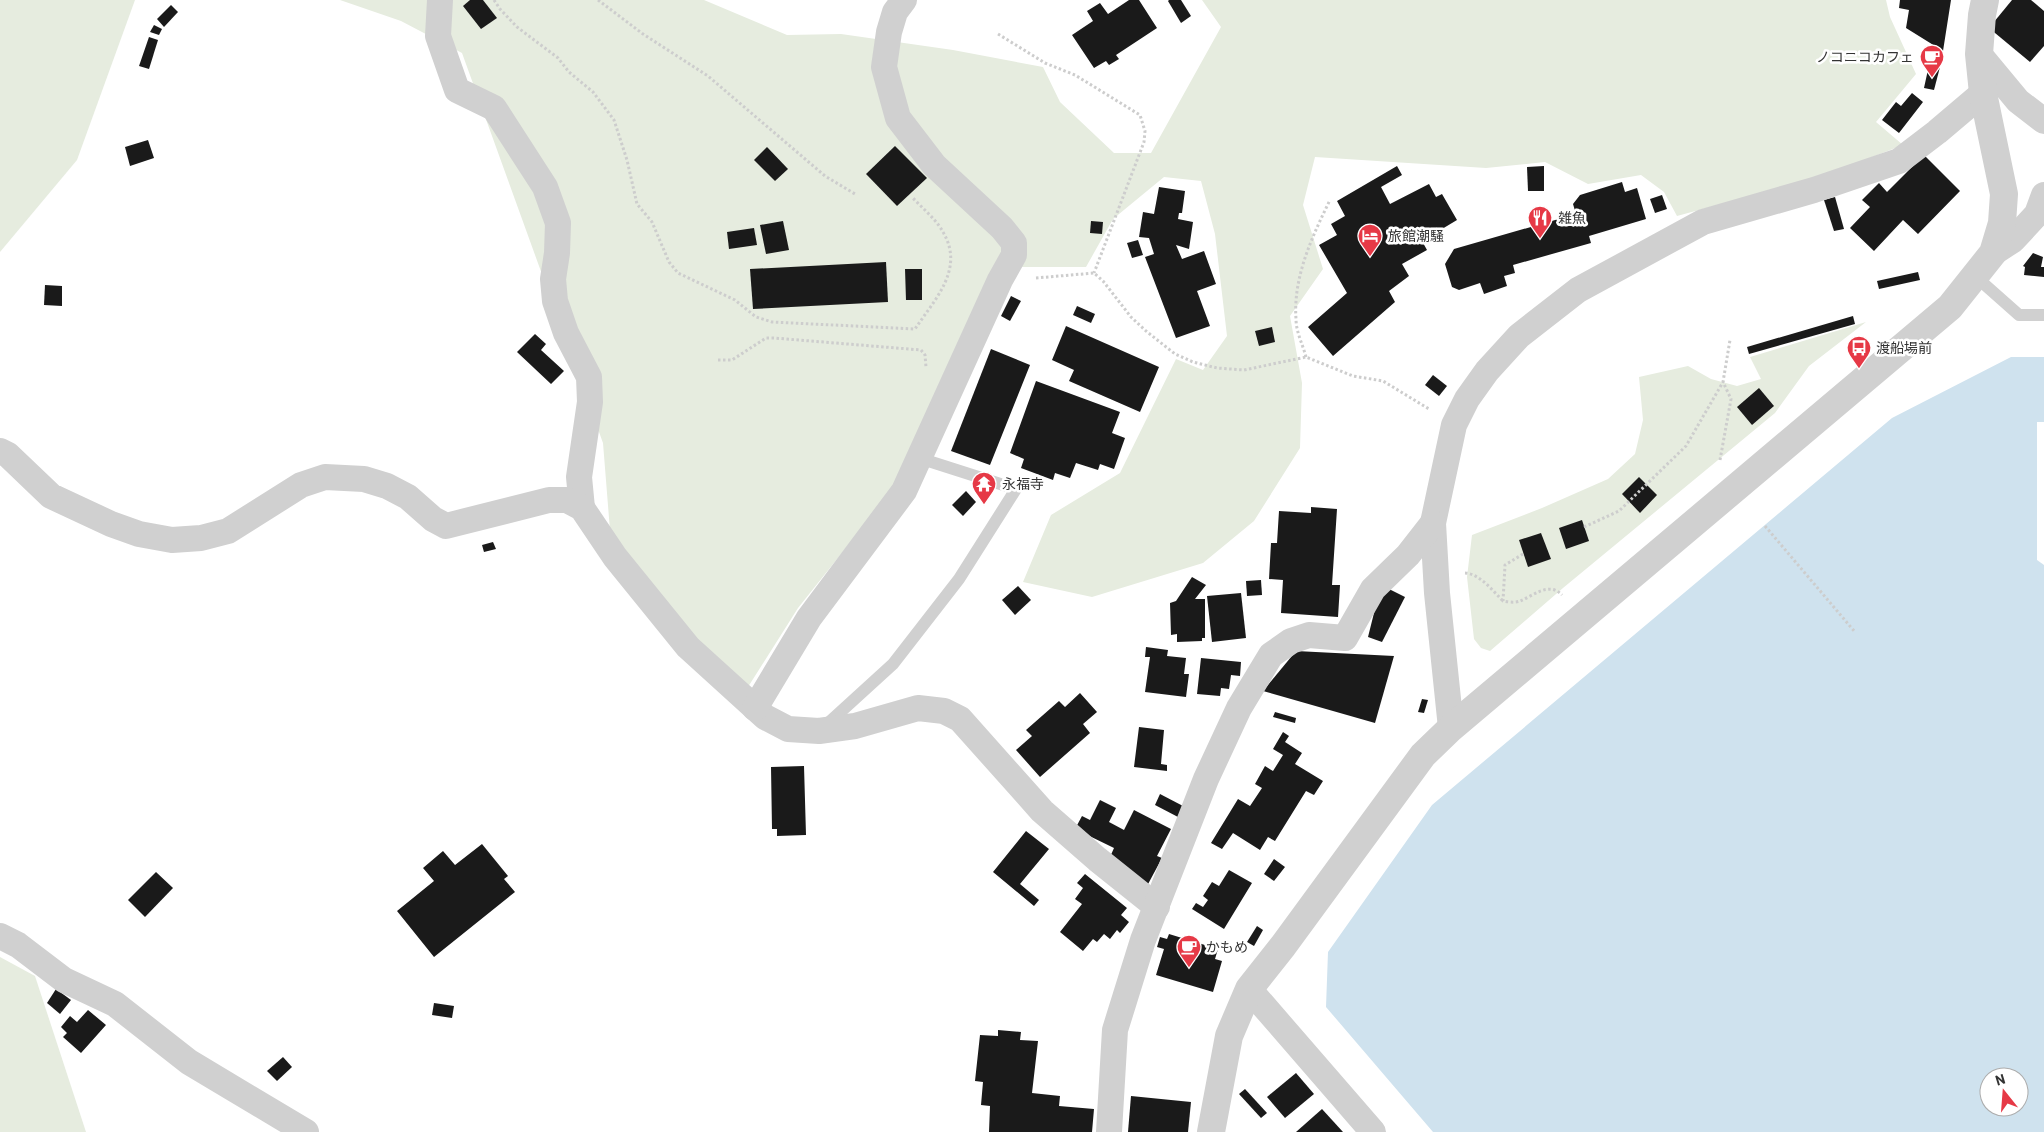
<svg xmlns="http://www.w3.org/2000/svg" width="2044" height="1132" viewBox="0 0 2044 1132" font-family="Barlow,'Noto Sans JP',sans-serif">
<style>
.green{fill:#e6ecdf}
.water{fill:#cfe2ee;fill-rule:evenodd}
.pier{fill:#fff}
.building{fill:#1a1a1a}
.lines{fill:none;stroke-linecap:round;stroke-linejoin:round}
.path{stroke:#cdcdcd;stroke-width:3;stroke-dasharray:2.5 2.5;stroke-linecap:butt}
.service{stroke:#d0d0d0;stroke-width:12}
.minor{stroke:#d0d0d0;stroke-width:26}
.tertiary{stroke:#d0d0d0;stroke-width:28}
.labels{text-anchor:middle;stroke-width:5;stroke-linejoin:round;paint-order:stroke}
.poi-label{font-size:14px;fill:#333;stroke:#fff;text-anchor:start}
</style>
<rect width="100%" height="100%" fill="#fff"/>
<g class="green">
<polygon points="0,0 135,0 77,160 0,252"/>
<polygon points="340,0 704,0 787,35 841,34 953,50 1043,67 1060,102 1114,153 1151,153 1221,27 1202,0 1886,0 1890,17 1916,74 1876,122 1903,145 1821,177 1677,216 1664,192 1641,175 1588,184 1545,162 1486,168 1315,157 1303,205 1323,269 1290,316 1302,383 1300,448 1254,521 1203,563 1092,597 1023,582 1051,515 1120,473 1176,359 1203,370 1227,336 1215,234 1201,181 1164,177 1113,219 1086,267 996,267 892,490 798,608 748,687 691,639 611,543 603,443 462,53 401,21"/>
<polygon points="1866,322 1809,366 1775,413 1563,588 1490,651 1481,648 1474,639 1467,577 1472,535 1542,508 1608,479 1635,454 1643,420 1639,377 1688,366 1711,379 1737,386 1761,379 1750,357"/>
<polygon points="0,957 35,976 86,1132 0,1132"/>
</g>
<path class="water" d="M2011,357H2044V1132H1433L1326,1007L1328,952L1432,805L1892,418ZM1989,1077H2019V1107H1989Z"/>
<polygon class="pier" points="2037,422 2044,422 2044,565 2037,560"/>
<g class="building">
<polygon points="470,0 483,0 497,18 481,29 463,6"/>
<polygon points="1129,0 1139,0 1157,28 1116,55 1119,59 1109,65 1106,61 1094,68 1072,35 1093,21 1087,11 1100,3 1108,14"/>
<polygon points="1169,0 1181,0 1191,16 1181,23 1168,1"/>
<polygon points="1900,0 1951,0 1943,51 1906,28 1909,10 1899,8"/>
<polygon points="2012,0 2031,0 2044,11 2044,46 2030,62 1989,28"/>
<polygon points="171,5 178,12 164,27 157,19"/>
<polygon points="154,25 162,29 159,35 150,32"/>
<polygon points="149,37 158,40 149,69 139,66"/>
<polygon points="1929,65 1940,67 1934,90 1924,88"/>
<polygon points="1912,93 1923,102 1899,133 1882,120 1896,102 1901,106"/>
<polygon points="148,140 154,158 130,166 125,147"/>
<polygon points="895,146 927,178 897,206 866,174"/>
<polygon points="767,147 788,169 775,181 754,160"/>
<polygon points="1924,155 1960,191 1918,234 1903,220 1874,251 1850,228 1870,207 1862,200 1879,183 1887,192"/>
<polygon points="1397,166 1402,175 1381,187 1390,204 1429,184 1436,197 1442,194 1457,220 1422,241 1427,250 1402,264 1409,276 1389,291 1395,302 1333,356 1308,327 1347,293 1319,245 1337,235 1331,224 1345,216 1337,201"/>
<polygon points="1544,166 1544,191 1528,191 1527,167"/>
<polygon points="1622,182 1625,192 1637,188 1646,219 1589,236 1591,243 1513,265 1515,273 1504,276 1507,286 1484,294 1480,283 1459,290 1452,287 1445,264 1454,249 1576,214 1573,204 1580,195"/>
<polygon points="1159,187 1185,191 1182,213 1179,213 1178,219 1193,222 1189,249 1176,245 1182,259 1204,251 1216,284 1197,291 1210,326 1176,338 1145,257 1154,254 1149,238 1139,237 1143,212 1154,214"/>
<polygon points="1662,195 1667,209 1655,213 1650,199"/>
<polygon points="1835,197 1844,229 1834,231 1824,200"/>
<polygon points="783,221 789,250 766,254 760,225"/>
<polygon points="1091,221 1103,222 1102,234 1090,233"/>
<polygon points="754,228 757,245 729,249 727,232"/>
<polygon points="1138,240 1143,255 1132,258 1127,243"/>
<polygon points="2033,253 2043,257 2041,267 2044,267 2044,277 2024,275 2025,267 2023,266"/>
<polygon points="886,262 888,302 753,309 750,269"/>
<polygon points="905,269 922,269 922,300 906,300"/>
<polygon points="1918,272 1920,280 1879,289 1877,281"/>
<polygon points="45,285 62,286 62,306 44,305"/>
<polygon points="1011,296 1021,301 1010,321 1001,316"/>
<polygon points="1077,306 1095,314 1091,323 1073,315"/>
<polygon points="1853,316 1855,324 1749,354 1747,347"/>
<polygon points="1066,326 1159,367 1140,412 1069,381 1074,370 1052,360"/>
<polygon points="1272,327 1275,342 1259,346 1255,331"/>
<polygon points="535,334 546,344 541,350 564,371 551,384 517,352"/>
<polygon points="991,349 1030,365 990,465 951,451"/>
<polygon points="1433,375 1447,386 1439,396 1425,385"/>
<polygon points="1036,381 1120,412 1112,433 1125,438 1114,469 1100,464 1098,470 1076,463 1070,478 1055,473 1053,480 1021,468 1024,459 1010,453"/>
<polygon points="1759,388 1774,406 1752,425 1737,407"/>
<polygon points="1639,477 1657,495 1640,513 1622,494"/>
<polygon points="966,491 976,502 963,516 952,505"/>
<polygon points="1311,507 1337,509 1332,585 1340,585 1338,617 1281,613 1283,580 1269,579 1271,543 1277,543 1279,511 1311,513"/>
<polygon points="1582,520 1589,541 1566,549 1559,528"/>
<polygon points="1541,533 1551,559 1528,567 1519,540"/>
<polygon points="493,542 496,549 484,552 482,545"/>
<polygon points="1192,577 1206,585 1195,599 1205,599 1205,638 1202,638 1202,641 1177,642 1177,634 1171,635 1170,603 1176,601"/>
<polygon points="1261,580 1262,595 1247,596 1246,581"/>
<polygon points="1018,586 1031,600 1015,615 1002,600"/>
<polygon points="1389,589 1405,597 1382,642 1368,637 1376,605"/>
<polygon points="1241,593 1246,638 1212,642 1207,596"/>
<polygon points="1146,647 1168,650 1167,656 1186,658 1184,674 1189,674 1186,697 1145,692 1150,657 1145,657"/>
<polygon points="1296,651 1394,656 1375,723 1263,691"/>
<polygon points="1201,658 1241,662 1240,676 1231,675 1229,689 1221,688 1220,696 1197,694"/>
<polygon points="1080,693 1097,712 1083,724 1090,733 1040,777 1016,750 1032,736 1026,730 1059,701 1065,707"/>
<polygon points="1422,699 1428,700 1424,713 1418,712"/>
<polygon points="1275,712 1296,718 1295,723 1273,717"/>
<polygon points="1139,727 1164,730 1161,764 1167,765 1167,771 1134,767"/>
<polygon points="1283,732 1289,736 1285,742 1302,753 1295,764 1323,781 1314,795 1306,791 1275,841 1268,837 1260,850 1233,833 1222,849 1211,843 1238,799 1250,806 1262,788 1255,784 1265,766 1273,771 1283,755 1273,749"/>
<polygon points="804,766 806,835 777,836 777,829 772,829 771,767"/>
<polygon points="1160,794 1183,806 1178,817 1155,805"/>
<polygon points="1100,800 1116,808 1109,822 1124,830 1134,810 1171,829 1157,856 1162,858 1147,886 1110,857 1114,848 1075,829 1082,816 1090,820"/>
<polygon points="1026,831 1049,849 1020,884 1039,900 1034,906 993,872"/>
<polygon points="482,844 508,876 504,879 515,892 434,957 397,911 434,881 423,868 443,851 455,865"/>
<polygon points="1274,859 1285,867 1274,881 1264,874"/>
<polygon points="1229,870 1252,883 1224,929 1192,909 1196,903 1203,907 1208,900 1203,896 1212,882 1219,886"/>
<polygon points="156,872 173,888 145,917 128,900"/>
<polygon points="1085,874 1127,908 1121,915 1129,922 1120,933 1117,930 1110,939 1104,934 1097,942 1093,939 1083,951 1060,932 1082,904 1075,899 1083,888 1077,883"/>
<polygon points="1257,926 1263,930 1254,946 1247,942"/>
<polygon points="1169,934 1218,949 1215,959 1222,961 1213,992 1156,975 1164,949 1157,947 1160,937 1167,939"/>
<polygon points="56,989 71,1000 60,1014 47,1003"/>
<polygon points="434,1003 454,1006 452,1018 432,1015"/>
<polygon points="88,1010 106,1025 81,1053 63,1037 67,1033 61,1027 70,1016 77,1022"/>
<polygon points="998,1030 1021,1032 1020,1040 1038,1041 1032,1093 1060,1096 1059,1106 1094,1109 1092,1132 989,1132 990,1106 981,1105 983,1082 975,1081 980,1035 998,1036"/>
<polygon points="283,1057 292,1067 277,1081 267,1071"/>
<polygon points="1296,1073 1314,1094 1285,1118 1267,1097"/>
<polygon points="1245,1089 1267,1113 1261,1118 1239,1094"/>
<polygon points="1131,1096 1191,1102 1188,1132 1128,1132"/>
<polygon points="1322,1109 1343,1132 1296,1132"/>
</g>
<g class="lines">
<g class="path">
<path d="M494,0L500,9L517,27L558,58L569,72L593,92L614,120L627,160L637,204L652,222L669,262L678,273L735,300L756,317L772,322L915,329C935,299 965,269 943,232C936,219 922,208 912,197"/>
<polyline points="598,0 643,34 708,76 825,176 855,194"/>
<polyline points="998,34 1045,63 1075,75 1140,115 1145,131 1144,142 1094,273"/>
<polyline points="1036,278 1094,273 1103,281 1131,317 1146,331 1175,354 1193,362 1217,368 1244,370 1306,357 1353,376 1383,381 1429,409"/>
<path d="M1306,357C1303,345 1296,332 1296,319C1293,277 1312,237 1330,200"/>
<polyline points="718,360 732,360 766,338 774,338 921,350 925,355 926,367"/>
<polyline points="1720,460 1731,399 1723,382"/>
<polyline points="1765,526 1855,632"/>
<polyline points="1584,527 1619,511 1686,446 1723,382 1730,340"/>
<path d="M1523,554L1505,565L1503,601C1508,602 1515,603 1520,601C1533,596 1549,581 1562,595"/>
<path d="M1465,573C1480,574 1492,590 1503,601"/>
</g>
<g class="service">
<polyline points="1975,276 2019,315 2044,315"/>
<polyline points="825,726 893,664 959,579 1016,489 919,458"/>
</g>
<g class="minor">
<polyline points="440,0 438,36 457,90 494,108 545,187 558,223 557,253 553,279 555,301 566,333 589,377 590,402 579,477 582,508"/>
<polyline points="1979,54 2018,101 2044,121"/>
<polyline points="1993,253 2013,240 2037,214 2044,195"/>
<polyline points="0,451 8,455 51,496 111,524 139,534 172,540 201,538 228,531 301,485 325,477 364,479 387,486 408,497 433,519 446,526 549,500 567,500 582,508 615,557 688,647 765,717 788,729 819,731 855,726 918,708 944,711 960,719 1042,811 1097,859 1157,907"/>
<polyline points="755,708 809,618 904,491 1000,280 1014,255 1014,243 1002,228 934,165 898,118 884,67 889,32 895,12 904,0"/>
<polyline points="1451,728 1437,593 1433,523 1454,425 1467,399 1487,371 1519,336 1578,290 1703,222 1814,190 1899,161 1937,132 1983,93"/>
<polyline points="0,936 18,945 64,980 115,1004 189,1062 306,1132"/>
<polyline points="1249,989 1373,1132"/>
<polyline points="1109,1132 1115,1030 1143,940 1206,779 1239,708 1271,655 1291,641 1309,635 1345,638 1373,589 1408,555 1433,523"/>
</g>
<polyline class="tertiary" points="1211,1132 1229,1036 1249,989 1283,946 1423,755 1451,728 1950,307 1993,253 2002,223 2004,194 1983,93 1979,54 1982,15 1985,0"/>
</g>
<defs>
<symbol id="cafe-pin" viewBox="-11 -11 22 30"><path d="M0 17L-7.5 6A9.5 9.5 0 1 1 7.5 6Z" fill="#e63946" stroke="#fff"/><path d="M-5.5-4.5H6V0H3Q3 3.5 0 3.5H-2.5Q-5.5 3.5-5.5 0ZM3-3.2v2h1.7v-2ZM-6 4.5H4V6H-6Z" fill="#fff"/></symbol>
<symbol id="restaurant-pin" viewBox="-11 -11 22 30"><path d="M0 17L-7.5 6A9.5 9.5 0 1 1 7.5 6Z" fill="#e63946" stroke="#fff"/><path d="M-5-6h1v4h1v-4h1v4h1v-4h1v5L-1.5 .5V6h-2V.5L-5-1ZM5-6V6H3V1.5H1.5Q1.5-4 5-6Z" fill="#fff"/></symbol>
<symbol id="hotel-pin" viewBox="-11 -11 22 30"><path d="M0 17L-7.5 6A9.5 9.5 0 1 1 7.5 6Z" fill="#e63946" stroke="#fff"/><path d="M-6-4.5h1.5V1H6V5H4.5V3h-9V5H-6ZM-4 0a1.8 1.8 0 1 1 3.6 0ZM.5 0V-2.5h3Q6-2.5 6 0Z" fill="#fff"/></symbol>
<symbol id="bus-pin" viewBox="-11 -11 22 30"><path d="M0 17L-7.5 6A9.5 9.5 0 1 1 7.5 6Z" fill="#e63946" stroke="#fff"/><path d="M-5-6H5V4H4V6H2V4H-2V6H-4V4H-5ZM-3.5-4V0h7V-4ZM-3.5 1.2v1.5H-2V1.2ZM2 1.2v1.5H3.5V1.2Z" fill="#fff"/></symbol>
<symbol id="temple-pin" viewBox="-11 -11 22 30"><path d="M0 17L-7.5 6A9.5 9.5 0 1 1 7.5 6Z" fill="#e63946" stroke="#fff"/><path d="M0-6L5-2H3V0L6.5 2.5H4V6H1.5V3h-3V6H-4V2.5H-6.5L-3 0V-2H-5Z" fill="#fff"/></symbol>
</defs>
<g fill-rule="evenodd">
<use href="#cafe-pin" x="1918" y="43" width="28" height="38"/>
<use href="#restaurant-pin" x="1526" y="204" width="28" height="38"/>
<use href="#hotel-pin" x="1356" y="222" width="28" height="38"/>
<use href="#bus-pin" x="1845" y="334" width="28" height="38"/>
<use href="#temple-pin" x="970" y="470" width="28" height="38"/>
<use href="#cafe-pin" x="1175" y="933" width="28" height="38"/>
</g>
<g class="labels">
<g class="poi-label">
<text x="1914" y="62" text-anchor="end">ノコニコカフェ</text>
<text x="1558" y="223">雑魚</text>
<text x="1388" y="241">旅館潮騒</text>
<text x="1876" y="353">渡船場前</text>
<text x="1002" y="489">永福寺</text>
<text x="1206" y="952">かもめ</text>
</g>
</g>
<g transform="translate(2004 1092) rotate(343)"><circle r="24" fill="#ffffff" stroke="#adadad"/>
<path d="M0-4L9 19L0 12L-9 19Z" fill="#e63946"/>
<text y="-8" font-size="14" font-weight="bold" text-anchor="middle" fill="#333333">N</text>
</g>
</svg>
